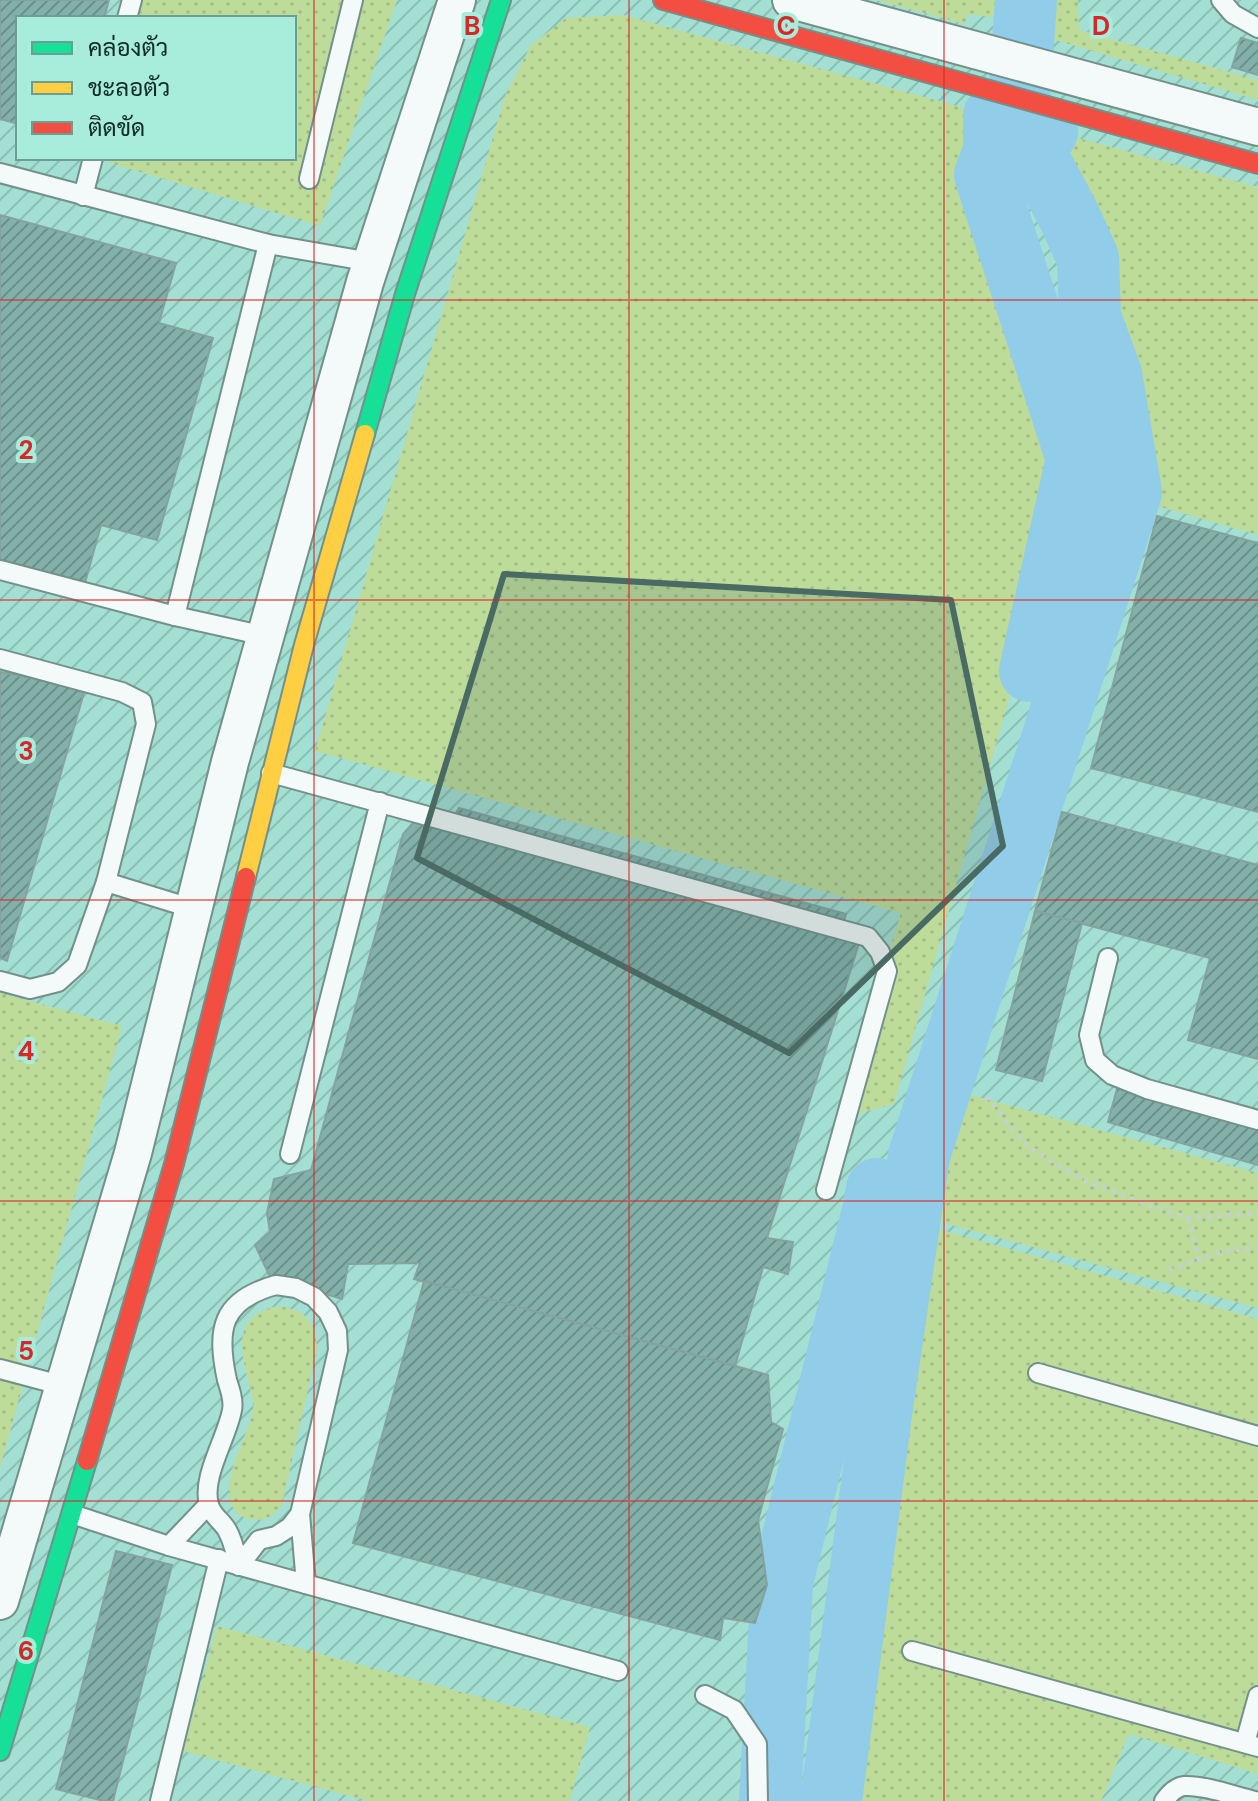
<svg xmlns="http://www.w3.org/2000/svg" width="1258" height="1801" viewBox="0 0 1258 1801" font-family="'DM Sans',Sarabun,sans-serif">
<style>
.industrial{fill:url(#industrial-furrows);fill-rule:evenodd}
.grass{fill:url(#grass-dots)}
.water{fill:url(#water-ripples)}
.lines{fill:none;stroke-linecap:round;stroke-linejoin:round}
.river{stroke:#91cce9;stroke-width:62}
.building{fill:url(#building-hatch);stroke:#84a39c;stroke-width:2}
.lane-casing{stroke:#72918a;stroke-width:22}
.street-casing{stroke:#72918a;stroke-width:40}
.fast-casing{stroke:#72918a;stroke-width:22}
.slow-casing{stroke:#72918a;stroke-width:22}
.jam-casing{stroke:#72918a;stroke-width:22}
.path{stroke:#c5d1ce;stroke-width:5;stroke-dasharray:4 6;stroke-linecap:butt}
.lane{stroke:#f4faf9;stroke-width:18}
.street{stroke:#f4faf9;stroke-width:36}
.fast{stroke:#16e098;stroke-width:18}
.slow{stroke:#ffcf43;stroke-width:18}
.jam{stroke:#f24e42;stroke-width:18}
.marked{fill:#4a6a64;fill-opacity:0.2;stroke:#4a6a64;stroke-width:6;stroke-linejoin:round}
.grid{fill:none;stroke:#d62828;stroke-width:2;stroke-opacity:0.55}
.grid-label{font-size:26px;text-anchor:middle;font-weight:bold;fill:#d62828;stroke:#a8ecdc;stroke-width:8;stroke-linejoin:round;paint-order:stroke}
</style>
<defs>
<pattern id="industrial-furrows" width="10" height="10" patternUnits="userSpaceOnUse" patternTransform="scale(2)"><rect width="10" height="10" fill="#a3dfd2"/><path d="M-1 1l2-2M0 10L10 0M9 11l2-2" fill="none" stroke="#8bc0b4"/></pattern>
<pattern id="grass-dots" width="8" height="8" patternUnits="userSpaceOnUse" patternTransform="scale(2)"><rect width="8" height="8" fill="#bedc99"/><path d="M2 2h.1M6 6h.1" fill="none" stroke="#a2bd84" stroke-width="1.8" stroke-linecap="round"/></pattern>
<pattern id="water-ripples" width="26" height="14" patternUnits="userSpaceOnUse" patternTransform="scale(2)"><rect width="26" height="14" fill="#91cce9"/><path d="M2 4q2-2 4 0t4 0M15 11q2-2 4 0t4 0" fill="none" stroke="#7cafc8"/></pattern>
<pattern id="building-hatch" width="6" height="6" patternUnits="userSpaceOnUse" patternTransform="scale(2)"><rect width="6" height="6" fill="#83b1a9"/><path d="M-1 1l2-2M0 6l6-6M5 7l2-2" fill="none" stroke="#6a908a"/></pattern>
</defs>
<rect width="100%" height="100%" fill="#b7ddd4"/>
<path class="industrial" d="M0,0H1258V1801H0ZM18,18H294V158H18Z"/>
<g class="grass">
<polygon points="132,0 397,0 320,226 94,158 294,158 294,18 127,18"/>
<polygon points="876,0 1010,0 1006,19 968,14 965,24"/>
<polygon points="1052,0 1078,0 1079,30 1258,80 1258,100 1049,38"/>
<polygon points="623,15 994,116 994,151 985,175 1077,459 894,1104 857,1114 813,1193 901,913 315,751 505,96 531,45 566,18"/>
<polygon points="1052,131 1258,187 1258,535 1147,503 1121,442 1111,374 1090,317 1088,258 1065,207 1036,154"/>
<polygon points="0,993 122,1026 0,1468"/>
<polygon points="952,1090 1258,1173 1258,1308 918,1216"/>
<polygon points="917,1223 1258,1319 1258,1774 1129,1734 1101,1801 838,1801"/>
<path d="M277,1306C305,1309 316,1321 317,1349L282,1505C276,1513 268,1520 257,1520C251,1520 244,1518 239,1514C211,1493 249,1437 253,1409C254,1402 251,1393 249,1385C241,1349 231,1317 277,1306Z"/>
<polygon points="217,1626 590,1727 570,1801 368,1801 183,1751"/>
</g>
<polygon class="water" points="1007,0 1048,0 1047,42 999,29"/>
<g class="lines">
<g class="river">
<polyline points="1017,130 1026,0"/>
<polyline points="770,1801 782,1582 873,1211 877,1189"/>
<polyline points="831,1801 881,1414 919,1156 1131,492 1111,374 1090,317 1088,258 1068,214 1033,149 1047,132 994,116 994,151 985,175 1077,459 1030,671"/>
</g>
</g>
<g class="building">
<polygon points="0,0 109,0 104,18 18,18 18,124 0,119"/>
<polygon points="1241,38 1258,43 1258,75 1232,67"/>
<polygon points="0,215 176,263 159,323 213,338 157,540 101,525 83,590 0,567"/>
<polygon points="1157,516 1258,543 1258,812 1091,768"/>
<polygon points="0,672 85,689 7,961 0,958"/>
<polygon points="459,808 846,914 840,936 859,943 767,1238 793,1242 788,1274 763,1267 735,1366 414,1279 420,1263 348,1264 342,1299 270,1277 255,1245 270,1232 267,1213 274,1179 311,1170 403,834 422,813 454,816"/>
<polygon points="1062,812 1258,865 1258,1059 1188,1040 1210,958 1035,911"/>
<polygon points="1035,911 1082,923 1042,1081 996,1070"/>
<polygon points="1118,1085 1258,1125 1258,1165 1108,1122"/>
<polygon points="424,1281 768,1375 771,1422 783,1429 758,1520 767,1585 755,1623 723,1618 720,1640 353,1543"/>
<polygon points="116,1551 172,1565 113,1801 104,1801 56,1789"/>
</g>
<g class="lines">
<defs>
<g id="lane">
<polyline points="1221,0 1233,14 1258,28"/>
<polyline points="127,18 132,0"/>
<polyline points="0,173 268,244 371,262"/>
<polyline points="309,179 353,0"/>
<polyline points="83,196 93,158"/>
<polyline points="0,570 175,616 269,637"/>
<polyline points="175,616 268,244"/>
<polyline points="0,659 122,692 142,702 146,724 106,882"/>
<polyline points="271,773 868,937 880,952 887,971 826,1190"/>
<polyline points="1108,958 1089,1035 1095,1060 1112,1075 1147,1089 1258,1120"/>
<polyline points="0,981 30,989 58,982 77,965 106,882 194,909"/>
<polyline points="290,1154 380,802"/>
<path d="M276,1285L296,1288L314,1297L328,1312L337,1331L338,1350L300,1514L290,1527L276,1536L259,1540L239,1566C236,1555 233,1540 227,1530C222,1521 213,1517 209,1505C201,1477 227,1438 232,1410C234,1401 230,1389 227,1380C216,1329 221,1300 276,1285Z"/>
<polyline points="0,1369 64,1386"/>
<polyline points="1038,1373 1258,1436"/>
<polyline points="72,1514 169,1546 618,1671"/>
<polyline points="300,1514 306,1584"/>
<polyline points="169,1546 209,1504"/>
<polyline points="912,1651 1258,1747"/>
<polyline points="705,1695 734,1710 757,1744 758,1801"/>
<polyline points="1245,1743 1258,1696"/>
<polyline points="160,1801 219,1559"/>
<path d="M1164,1801C1169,1794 1175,1787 1184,1786C1205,1785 1234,1796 1255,1801"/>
</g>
<g id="street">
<polyline points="791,0 1258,127"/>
<polyline points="0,1601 133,1153 230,762 365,282 457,0"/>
</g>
<g id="fast">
<polyline points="365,434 405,294 501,0"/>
<polyline points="0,1751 87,1461"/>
</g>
<polyline id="slow" points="246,877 304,645 365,434"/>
<g id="jam">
<polyline points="663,0 1258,164"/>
<polyline points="87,1461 174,1164 246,877"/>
</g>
</defs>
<use href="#lane" class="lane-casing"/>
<use href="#street" class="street-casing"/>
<use href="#fast" class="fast-casing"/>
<use href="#slow" class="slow-casing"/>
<use href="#jam" class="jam-casing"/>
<g class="path">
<polyline points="986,1097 1028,1147 1082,1179 1143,1203 1188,1218 1258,1213"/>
<polyline points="1188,1218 1199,1260"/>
<polyline points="1169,1270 1223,1251 1258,1248"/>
</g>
<use href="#lane" class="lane"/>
<use href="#street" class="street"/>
<use href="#fast" class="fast"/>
<use href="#slow" class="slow"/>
<use href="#jam" class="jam"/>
</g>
<path class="marked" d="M504,574L951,600L1003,846L789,1053L417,858Z"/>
<path class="grid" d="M314,0V1801M629,0V1801M944,0V1801M0,300H1258M0,600H1258M0,900H1258M0,1201H1258M0,1501H1258"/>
<g class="grid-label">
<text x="472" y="35">B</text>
<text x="786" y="35">C</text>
<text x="1101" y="35">D</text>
<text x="26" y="459">2</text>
<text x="26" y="760">3</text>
<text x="26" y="1060">4</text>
<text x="26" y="1360">5</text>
<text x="26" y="1660">6</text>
</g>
<rect x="16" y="16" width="280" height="144" fill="#a8ecdc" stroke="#6b9f94" stroke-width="2"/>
<rect x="32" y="42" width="40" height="12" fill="#16e098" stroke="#6b9f94" stroke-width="2"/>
<text x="88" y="56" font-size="24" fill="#102c27">คล่องตัว</text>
<rect x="32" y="82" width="40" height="12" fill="#ffcf43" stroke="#6b9f94" stroke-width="2"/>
<text x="88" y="96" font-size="24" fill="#102c27">ชะลอตัว</text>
<rect x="32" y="122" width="40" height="12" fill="#f24e42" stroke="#6b9f94" stroke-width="2"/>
<text x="88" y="136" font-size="24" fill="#102c27">ติดขัด</text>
</svg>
